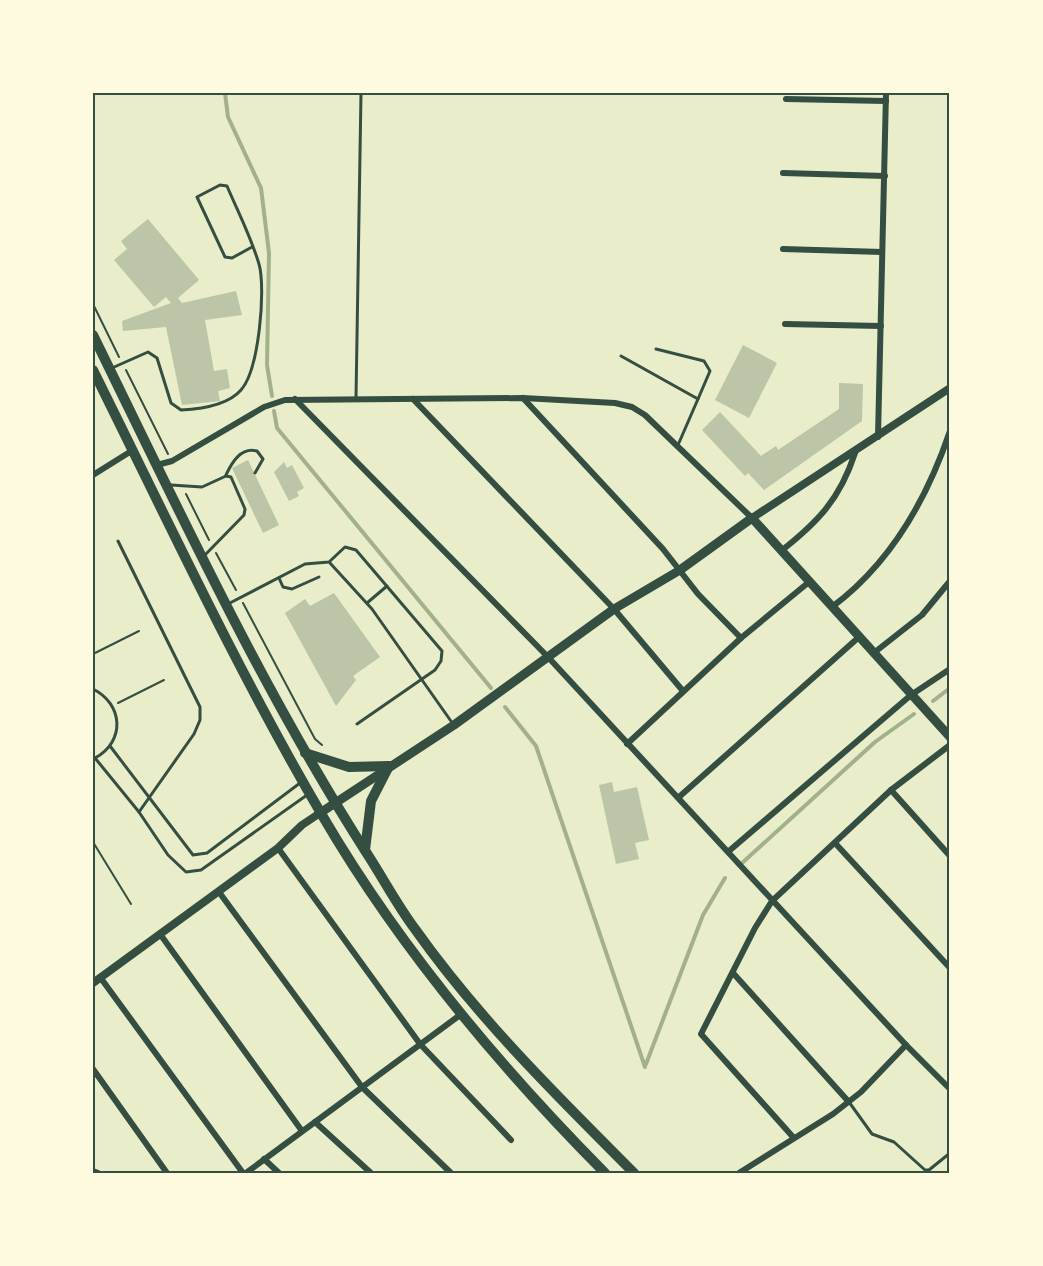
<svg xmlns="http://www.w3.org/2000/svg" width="1043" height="1266" viewBox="0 0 1043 1266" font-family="'Sofia Sans Condensed',sans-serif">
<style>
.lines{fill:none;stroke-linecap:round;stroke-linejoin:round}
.stream{stroke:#a3b18a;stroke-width:4}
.building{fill:#bcc5a7}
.path{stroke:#344e41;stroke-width:2}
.service{stroke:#344e41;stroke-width:3}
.minor{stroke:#344e41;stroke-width:6}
.tertiary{stroke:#344e41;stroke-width:8}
.secondary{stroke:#344e41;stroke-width:9}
.primary{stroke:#344e41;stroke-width:10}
.neatline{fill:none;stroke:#344e41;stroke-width:2}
</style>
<rect width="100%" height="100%" fill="#e9edc9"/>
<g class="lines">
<g class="stream">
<polyline points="225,93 228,117 261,188 269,253 267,365 272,396"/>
<polyline points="274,411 277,428 491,688"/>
<polyline points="933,701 950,688"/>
<polyline points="505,707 536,746 645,1067"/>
<polyline points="741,864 875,742 914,714"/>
<polyline points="646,1064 703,915 725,878"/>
</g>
</g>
<g class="building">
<polygon points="148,219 199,280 178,298 182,303 236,291 242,315 205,320 214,371 227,369 230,388 218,391 220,401 182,405 166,327 123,331 122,321 171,303 166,297 154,307 114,260 127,249 121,241"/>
<polygon points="743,345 777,363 749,418 715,400"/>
<polygon points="839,383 863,384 862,421 764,490 748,473 745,476 702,430 720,412 761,456 776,446 778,450 839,409"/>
<polygon points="248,460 279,525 263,533 232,468"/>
<polygon points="284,462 287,468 292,465 304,488 297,492 299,496 289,501 274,472"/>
<polygon points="334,593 380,657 353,676 356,680 336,706 285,613 305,599 310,606"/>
<polygon points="612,782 614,792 637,787 649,840 635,843 639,859 616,864 599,785"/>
</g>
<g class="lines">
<g class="path">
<polyline points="93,304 119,357"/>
<polyline points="126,370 168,454"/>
<polyline points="186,494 209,540"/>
<polyline points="216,553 236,590"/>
<polyline points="243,603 315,739 322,745"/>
<polyline points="93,654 139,631"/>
<polyline points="118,703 164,680"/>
<polyline points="93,842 131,904"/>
</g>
<g class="service">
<polyline points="656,349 704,361 710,371 698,399"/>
<polyline points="621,356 698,399 678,445"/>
<path d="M112,368L148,352L157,358L171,403L181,410C201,409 228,405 241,390C259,370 266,289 259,264C251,237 238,212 227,186L220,185L197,197L225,257L232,258L252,247"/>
<polyline points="356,398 361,93"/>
<path d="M226,475C232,462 241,447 257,451L263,459L255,473"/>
<polyline points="171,485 202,487 226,476 231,477 245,509 244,515 204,556"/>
<polyline points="118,541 200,707 200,720 194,734 139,812"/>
<polyline points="330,563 372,609 453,724"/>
<polyline points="279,578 283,587 292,589 319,577"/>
<polyline points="367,603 387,586"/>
<polyline points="228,604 305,564 329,562 345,547 356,550 442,651 441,661 435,670 357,724"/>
<path d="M93,689C123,704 126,741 95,758"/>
<polyline points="110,746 193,855 207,853 300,783"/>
<polyline points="95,758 139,812 168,855 186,872 201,870 307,795"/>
<polyline points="849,1102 872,1134 894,1142 925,1170 929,1170 950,1153"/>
</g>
<g class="minor">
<polyline points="786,99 886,101"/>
<polyline points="783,173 885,176"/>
<polyline points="783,249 882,252"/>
<polyline points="785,324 881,326"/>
<polyline points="523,398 663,549 698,594 741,638"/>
<polyline points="295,399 548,657 906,1045 950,1089"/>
<polyline points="413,399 614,609 683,691"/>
<polyline points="878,437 886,93"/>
<polyline points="157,465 172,461 264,407 285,400 523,398 615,403 632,407 645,415 752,518"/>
<polyline points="93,475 133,450"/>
<path d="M781,551C818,522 840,499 855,453"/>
<path d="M832,607C891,563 927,499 950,431"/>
<polyline points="875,652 922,615 950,581"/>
<polyline points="627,744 741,638 809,582"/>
<polyline points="891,790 950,856"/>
<polyline points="679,797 859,637"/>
<polyline points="835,843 950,968"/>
<polyline points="278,848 420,1044 511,1140"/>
<polyline points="729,851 911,695 950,669"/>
<polyline points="219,892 362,1087 451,1173"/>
<polyline points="160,934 302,1131"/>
<polyline points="733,973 848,1101"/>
<polyline points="100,977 243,1173"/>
<polyline points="93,1069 167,1173"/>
<polyline points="315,1122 371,1173"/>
<polyline points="793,1137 701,1034 755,928 772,901 891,790 950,745"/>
<polyline points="264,1159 279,1173"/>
<polyline points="93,1171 98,1173"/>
<polyline points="246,1173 460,1015"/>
<polyline points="739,1173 833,1114 861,1092 906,1045"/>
</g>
<g class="tertiary">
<polyline points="752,518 950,388"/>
<polyline points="93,983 278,848 302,825 320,813"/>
</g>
<polyline class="secondary" points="320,813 454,725 614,609 680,570 752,518 950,737"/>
<g class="primary">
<path d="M93,335C179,510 261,688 366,852C383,878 397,905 415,929C478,1018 557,1096 634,1173"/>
<path d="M93,370C167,519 238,672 322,815C399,947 498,1065 605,1173"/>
<polyline points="305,753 349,767 389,766"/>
<polyline points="365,850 371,801 389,766"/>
</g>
</g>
<rect width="1043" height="1266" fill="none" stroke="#fefae0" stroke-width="189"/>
<rect x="94" y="94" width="854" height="1078" class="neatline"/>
</svg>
